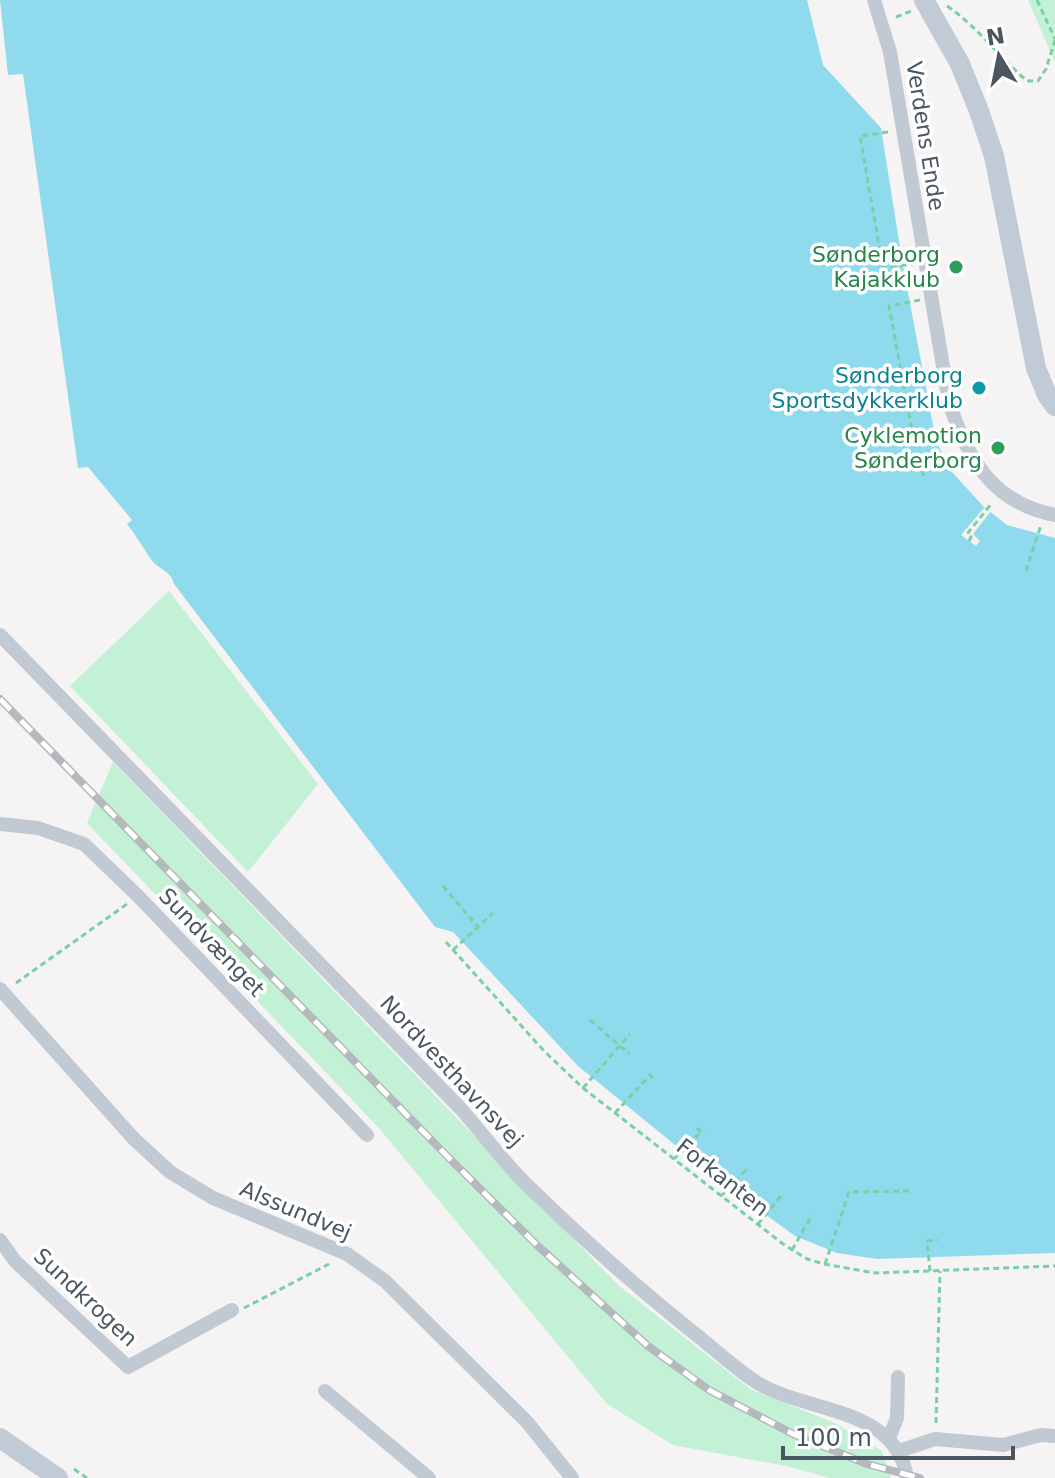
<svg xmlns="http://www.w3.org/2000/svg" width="1055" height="1478" viewBox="0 0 1055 1478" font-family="'DejaVu Sans',sans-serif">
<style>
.green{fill:#c3f1d5}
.water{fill:#90daee}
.pier{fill:#f5f3f3}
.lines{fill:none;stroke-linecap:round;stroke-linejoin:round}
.path{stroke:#7ad0a6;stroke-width:3;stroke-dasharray:6 4;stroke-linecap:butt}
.street{stroke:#c1cad2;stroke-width:14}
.secondary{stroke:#c1cbd6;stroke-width:20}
.rail-casing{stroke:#b5b8bd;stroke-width:8}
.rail{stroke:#fff;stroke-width:5;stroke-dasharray:15;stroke-linecap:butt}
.leisure-dot{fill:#2e9e5b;stroke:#fff;stroke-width:3}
.culture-dot{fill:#0f9aa8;stroke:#fff;stroke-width:3}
.labels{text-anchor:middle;stroke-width:7;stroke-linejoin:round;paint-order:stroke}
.street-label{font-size:22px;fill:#4a5661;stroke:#fff}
.leisure-label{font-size:22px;fill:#27864d;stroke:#fff;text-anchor:end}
.culture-label{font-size:22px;fill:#0d838f;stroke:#fff;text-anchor:end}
</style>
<rect width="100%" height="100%" fill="#f5f3f3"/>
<g class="green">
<polygon points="1028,0 1055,0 1055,62"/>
<polygon points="169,591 318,784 248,872 70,686"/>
<polygon points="113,762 618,1285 750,1389 837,1424 882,1451 891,1478 830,1478 786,1466 673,1445 607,1404 379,1128 87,823"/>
</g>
<path class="water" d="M0,0H807L823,65L881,128L903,266L936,441L951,471L984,507L1007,525L1055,538V1253L877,1259L837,1253L795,1236L722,1183L578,1066L453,932L435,927L174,584C171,571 160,570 152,561C143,548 136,535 127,524L132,520L88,467L78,468L23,74L8,75Z"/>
<polygon class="pier" points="984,508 991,511 973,534 980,541 976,546 961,535"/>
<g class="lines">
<g class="path">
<polyline points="1037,0 1055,39"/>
<path d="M947,6C978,27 999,57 1027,81H1038L1046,69L1055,40"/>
<polyline points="896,17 911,11"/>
<polyline points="888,132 860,136 883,268 913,264"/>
<polyline points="872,288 916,280"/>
<polyline points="920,300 889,306 917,458 924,476"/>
<polyline points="908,410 936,405"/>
<polyline points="969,541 971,537 967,534 992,503"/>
<polyline points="1026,571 1041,525"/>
<polyline points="443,886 478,927"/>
<polyline points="446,942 544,1051 583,1088 783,1244 807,1259 824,1264 875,1273 1055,1266"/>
<polyline points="453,950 493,913"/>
<polyline points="16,983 127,904"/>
<polyline points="590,1020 629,1054"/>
<polyline points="583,1088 630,1034"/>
<polyline points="615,1113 650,1075 654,1080"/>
<polyline points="697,1128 705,1135"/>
<polyline points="674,1159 701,1132"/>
<polyline points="721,1196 747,1169"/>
<polyline points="758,1224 781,1196"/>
<polyline points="792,1250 812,1215"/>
<polyline points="825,1264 849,1192 909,1191"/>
<polyline points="930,1271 927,1241 938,1240"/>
<polyline points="244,1308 329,1264"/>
<polyline points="936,1423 940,1271"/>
<polyline points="74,1469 87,1478"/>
</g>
<g class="street">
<path d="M874,0L890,52L949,402C967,458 992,503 1055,515"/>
<path d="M0,635L461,1109C482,1133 502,1160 525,1183C577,1234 632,1283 689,1329C711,1346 733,1367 756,1382C805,1413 897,1406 907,1478"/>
<polyline points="0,824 38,828 84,844 138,896 367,1135"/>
<polyline points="0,989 134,1139 170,1172 213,1198 347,1254 385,1281 527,1422 572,1478"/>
<polyline points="0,1240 15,1261 128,1367 232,1310"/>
<polyline points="325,1391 429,1478"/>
<polyline points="889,1438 897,1418 898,1377"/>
<polyline points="899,1451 935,1439 1003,1445 1041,1435 1055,1436"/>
</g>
<g class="secondary">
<polyline points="924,0 960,64 979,111 994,156 1036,368 1047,395 1055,406"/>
<polyline points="0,1438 58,1478"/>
</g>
<defs>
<polyline id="rail" points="0,699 450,1159 538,1246 648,1346 709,1390 793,1434 867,1464 920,1478"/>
</defs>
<use href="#rail" class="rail-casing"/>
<use href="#rail" class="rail"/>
</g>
<g class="leisure-dot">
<circle cx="956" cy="267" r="8"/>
<circle cx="998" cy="448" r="8"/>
</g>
<circle class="culture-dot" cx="979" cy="388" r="8"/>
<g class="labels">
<g class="street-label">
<text transform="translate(926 136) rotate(81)" y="8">Verdens Ende</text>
<text transform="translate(212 942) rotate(46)" y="8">Sundvænget</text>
<text transform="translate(452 1071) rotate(47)" y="8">Nordvesthavnsvej</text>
<text transform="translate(723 1177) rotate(38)" y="8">Forkanten</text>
<text transform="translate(296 1210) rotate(23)" y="8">Alssundvej</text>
<text transform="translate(86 1297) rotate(43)" y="8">Sundkrogen</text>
</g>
<g class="leisure-label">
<text x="940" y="262">Sønderborg<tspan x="940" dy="25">Kajakklub</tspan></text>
<text x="982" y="443">Cyklemotion<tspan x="982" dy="25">Sønderborg</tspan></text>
</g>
<g class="culture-label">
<text x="963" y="383">Sønderborg<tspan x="963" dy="25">Sportsdykkerklub</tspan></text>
</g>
</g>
<g transform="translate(999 56) rotate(350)" stroke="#ffffff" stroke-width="6" paint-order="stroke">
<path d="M0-6L14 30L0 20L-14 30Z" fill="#4a5661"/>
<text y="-12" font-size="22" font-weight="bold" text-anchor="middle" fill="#4a5661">N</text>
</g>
<path d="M783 1446v12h230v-12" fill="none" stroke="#4a5661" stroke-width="4"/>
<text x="795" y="1446" font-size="24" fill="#4a5661" stroke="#ffffff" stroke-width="6" paint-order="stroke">100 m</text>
</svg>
